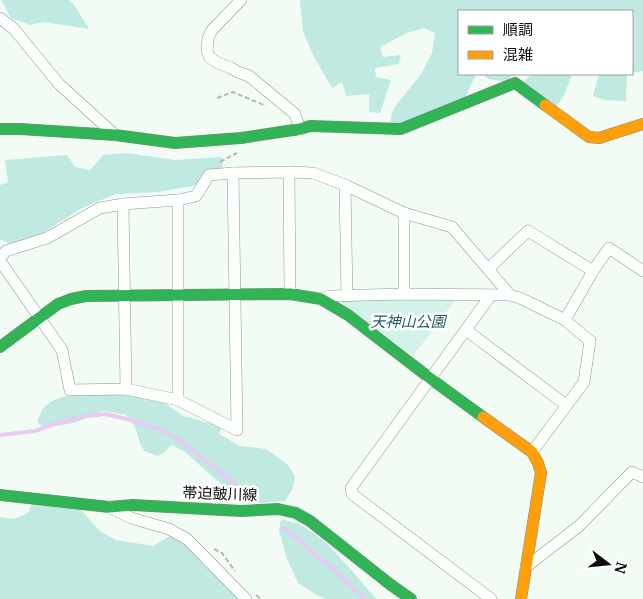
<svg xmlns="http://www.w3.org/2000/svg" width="643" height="599" viewBox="0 0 643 599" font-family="Merriweather,'Noto Sans JP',serif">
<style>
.green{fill:#d3f2ea}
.forest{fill:#c0e9e2}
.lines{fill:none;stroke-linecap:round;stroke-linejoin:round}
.stream{stroke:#e8caf5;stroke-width:4}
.street-casing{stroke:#919592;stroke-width:12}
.fast-casing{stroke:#878c88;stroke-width:12}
.slow-casing{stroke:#878c88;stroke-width:12}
.path{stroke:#b6b8b7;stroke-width:2;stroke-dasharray:5 2.5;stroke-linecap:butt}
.street{stroke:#fdfffd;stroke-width:11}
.fast{stroke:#30b455;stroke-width:11}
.slow{stroke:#ff9f0a;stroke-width:11}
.labels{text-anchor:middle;stroke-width:5;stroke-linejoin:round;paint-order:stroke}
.park-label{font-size:15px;font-style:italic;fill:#1e5c66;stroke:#fff}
.street-label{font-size:15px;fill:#0e0e0e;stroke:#fff}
</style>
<rect width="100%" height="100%" fill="#f2fcf4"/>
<polygon class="green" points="343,298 456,299 413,356 342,303"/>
<g class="forest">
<polygon points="1,0 69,0 75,6 89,29 44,22 30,25 11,18"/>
<polygon points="300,0 643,0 643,71 632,73 632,11 459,11 459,74 476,74 465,98 388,128 394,108 421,74 432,53 435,33 424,28 407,33 380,47 383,57 401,55 399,64 375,68 376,77 391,80 380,113 369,112 369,94 346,96 342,82 332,88 315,59 303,32"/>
<polygon points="482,74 512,74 508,82 489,79"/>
<polygon points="531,74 596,74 572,75 564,95 557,106 523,83"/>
<polygon points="599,74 627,74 626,101 605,100 593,96"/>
<polygon points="126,153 176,160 222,157 223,172 210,177 193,186 157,192 116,194 80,209 32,240 13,246 0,239 0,185 8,182 5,160 67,155 75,167 90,170 103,155"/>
<path d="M125,392L161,400L183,416L213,424L222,427L219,434L240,446L266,449L287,464L295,476L293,488L285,501L247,504L214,478L185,452L172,445L168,448L165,452L158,456L144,451L140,443L135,427L126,415L103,411L77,422L58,426H42L37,422C39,418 40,414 42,410C55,390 103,393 125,392Z"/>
<polygon points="32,504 80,509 101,532 116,540 153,546 170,536 183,543 239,599 0,599 0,517 14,519 28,513"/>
<path d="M281,519C286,521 291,521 296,523C328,537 353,574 377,599H325L315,594L298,583L287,559L279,531Z"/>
</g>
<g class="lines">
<g class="stream">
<polyline points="0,435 35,431 63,421 88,416 105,414 135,421 159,429 177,438 253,498"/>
<polyline points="284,528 340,575 365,599"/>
</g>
<defs>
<g id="street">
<polyline points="241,0 212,30 208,38 207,51 210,58 218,63 231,68 238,72 249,76 295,114 300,129"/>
<polyline points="0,18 14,29 59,84 115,135"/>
<polyline points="289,172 290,294"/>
<polyline points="345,185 347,296"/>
<polyline points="123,204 126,389"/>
<polyline points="0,258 6,251 47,238 100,208 123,204 178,200 196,196 209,175 233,173 289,172 313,173 345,185 404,213 452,227 510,295"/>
<polyline points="0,261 62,350 70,390 126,389 178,400 237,430 233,173"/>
<polyline points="488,269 528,231 593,271"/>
<polyline points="404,294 404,213"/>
<polyline points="321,299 329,296 404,294 510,295 520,298 565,320 590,341 584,382 532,452"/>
<polyline points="565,320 593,271 609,248 643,271"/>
<polyline points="466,330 566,405"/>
<polyline points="178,400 178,200"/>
<polyline points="109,507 131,518 169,529 187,539 246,599"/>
<polyline points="526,567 579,526 632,472 643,477"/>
<polyline points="491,599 352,494 351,488 491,295"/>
</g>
<g id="fast">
<polyline points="0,129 20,129 115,135 175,143 241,138 300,129 310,126 401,129 515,83 545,105"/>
<polyline points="0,347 58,304 71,299 86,296 290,294 321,299 348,315 431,379 483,417"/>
<polyline points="0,495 109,507 133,505 241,511 278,509 296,513 310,521 391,585 411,599"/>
</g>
<g id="slow">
<polyline points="545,105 589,137 599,138 643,124"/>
<polyline points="483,417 532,452 538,463 541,473 521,599"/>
</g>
</defs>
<use href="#street" class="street-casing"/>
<use href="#fast" class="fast-casing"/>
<use href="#slow" class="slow-casing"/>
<g class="path">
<polyline points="217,98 233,92 266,106"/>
<polyline points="220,162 237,153"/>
<polyline points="214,549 222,553 235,571"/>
<polyline points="256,595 261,599"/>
</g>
<use href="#street" class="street"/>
<use href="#fast" class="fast"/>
<use href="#slow" class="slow"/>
</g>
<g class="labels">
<g class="park-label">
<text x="408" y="327">天神山公園</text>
</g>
<g class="street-label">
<text transform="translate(220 494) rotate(2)" y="5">帯迫皷川線</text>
</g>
</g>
<rect x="458" y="10" width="175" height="65" fill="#ffffff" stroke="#9f9f9f"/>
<rect x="468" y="26" width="25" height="8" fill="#30b455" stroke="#9f9f9f"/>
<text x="503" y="35" font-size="15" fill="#0e0e0e">順調</text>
<rect x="468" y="51" width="25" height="8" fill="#ff9f0a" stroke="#9f9f9f"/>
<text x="503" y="60" font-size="15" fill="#0e0e0e">混雑</text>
<g transform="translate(608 564) rotate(106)" stroke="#ffffff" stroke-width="4" paint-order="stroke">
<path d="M0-4L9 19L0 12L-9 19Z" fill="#0e0e0e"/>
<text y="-8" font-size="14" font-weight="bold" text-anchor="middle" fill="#0e0e0e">N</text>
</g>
</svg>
